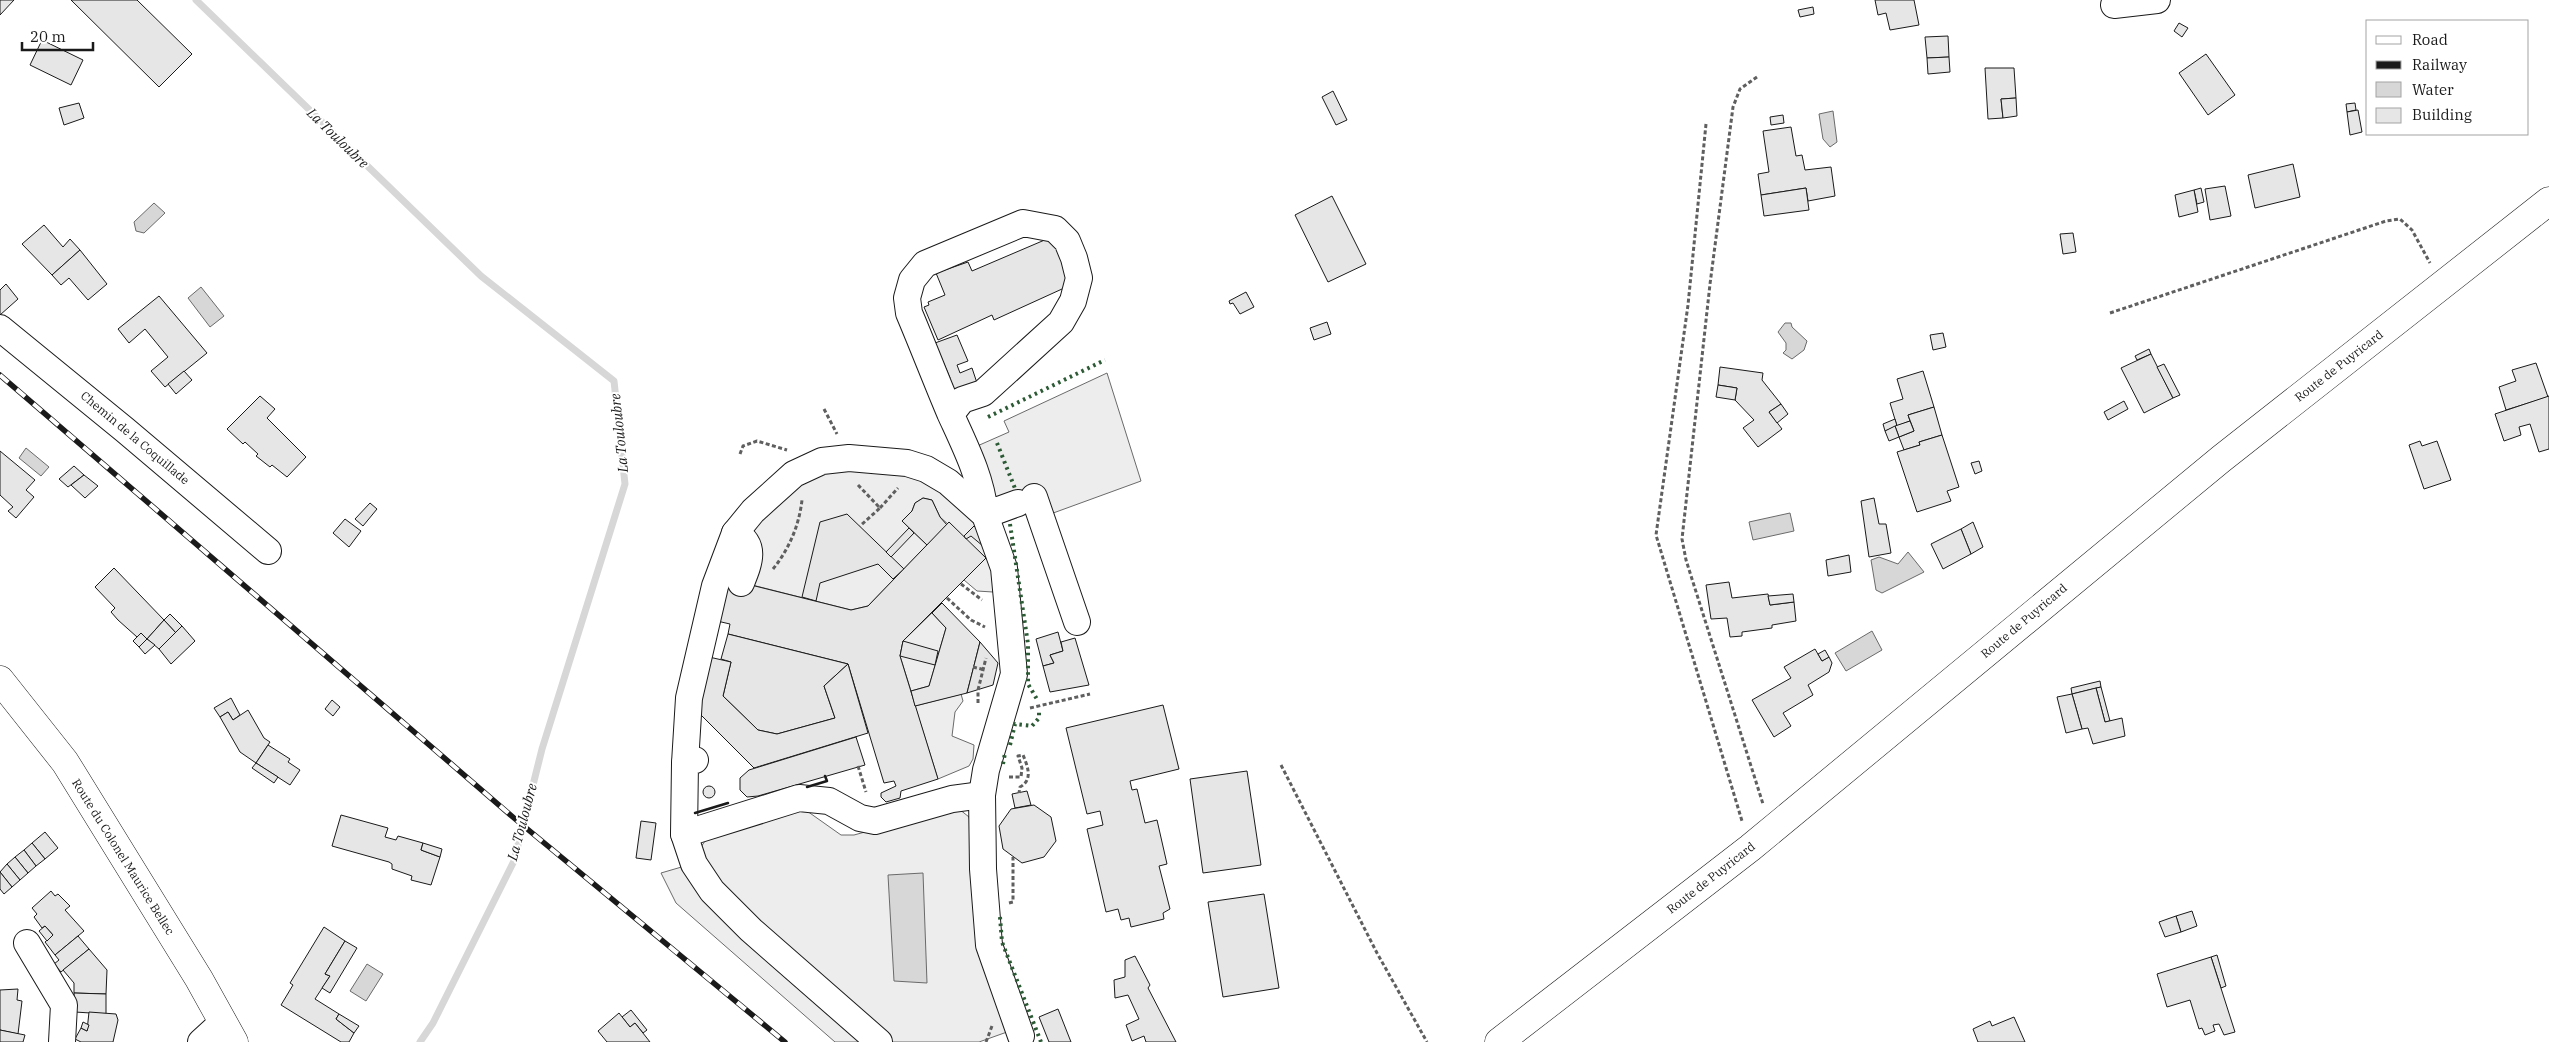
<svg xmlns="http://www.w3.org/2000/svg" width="2549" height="1042" viewBox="0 0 2549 1042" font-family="'IBM Plex Serif',serif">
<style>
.built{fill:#ededed;stroke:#6a6a6a}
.water{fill:#d7d7d7;stroke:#6a6a6a}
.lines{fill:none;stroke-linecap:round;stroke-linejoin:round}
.stream{stroke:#d7d7d7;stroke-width:7}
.building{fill:#e6e6e6;stroke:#1a1a1a}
.minor-casing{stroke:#1a1a1a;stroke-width:28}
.major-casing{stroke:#1a1a1a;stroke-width:29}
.path{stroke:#5f5f5f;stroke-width:3;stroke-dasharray:4 2.5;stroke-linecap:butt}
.minor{stroke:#fff;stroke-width:26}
.major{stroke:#fff;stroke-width:28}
.rail-casing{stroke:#1a1a1a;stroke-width:5.5}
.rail{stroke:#fff;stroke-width:4;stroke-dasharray:11;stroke-linecap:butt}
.hedge{stroke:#2b5a34;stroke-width:4;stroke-dasharray:2.5 4;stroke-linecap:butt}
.wall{stroke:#1a1a1a;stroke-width:2.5}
.labels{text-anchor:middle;stroke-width:4;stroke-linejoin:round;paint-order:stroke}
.street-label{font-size:12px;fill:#1a1a1a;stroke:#fff}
.water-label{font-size:14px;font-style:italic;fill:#1a1a1a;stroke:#fff}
</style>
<rect width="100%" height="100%" fill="#fff"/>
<g class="built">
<polygon points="1107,373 1141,481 1045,516 996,503 975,447 1009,432 1004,421"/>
<polygon points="845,464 933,480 991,538 993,592 977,591 964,580 986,558 940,517 932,500 923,498 915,503 912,511 902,521 927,545 868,606 851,610 752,585 759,558 754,531 771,498"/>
<polygon points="932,613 946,628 929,686 911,691 900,656 903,641"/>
<polygon points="961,694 963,701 955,712 952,736 974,745 973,759 969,766 938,779 915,706"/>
<polygon points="793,808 807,811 841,835 854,835 945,810 959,809 969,817 1007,1032 979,1042 835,1042 676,903 661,873 702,861 699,850 707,838"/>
</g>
<g class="water">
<polygon points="1833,111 1837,142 1830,147 1823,139 1819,114"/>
<polygon points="154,203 165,213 144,233 136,231 134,222"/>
<polygon points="201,287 224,316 210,327 188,298"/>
<polygon points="1785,323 1791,323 1792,327 1807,341 1804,350 1792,359 1783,353 1786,350 1786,343 1778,332"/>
<polygon points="26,448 49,467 41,476 19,458"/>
<polygon points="1790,513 1794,531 1753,540 1749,522"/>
<polygon points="1908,552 1924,572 1882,593 1876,590 1871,560 1879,557 1898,564"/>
<polygon points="1872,631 1882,650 1846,671 1835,653"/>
<polygon points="923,873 927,983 894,981 888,875"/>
<polygon points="367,964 383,974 366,1001 350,991"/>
</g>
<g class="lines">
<polyline class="stream" points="196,0 481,276 614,381 625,484 542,749 514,861 433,1023 420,1042"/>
</g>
<g class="building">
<polygon points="0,0 14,0 0,15"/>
<polygon points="71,0 137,0 192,54 159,87"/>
<polygon points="1875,0 1914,0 1919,25 1890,30 1886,13 1878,15"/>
<polygon points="1813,7 1814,14 1800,17 1798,10"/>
<polygon points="2179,23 2188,28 2182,37 2174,31"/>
<polygon points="1948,36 1949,57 1927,58 1925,37"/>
<polygon points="42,40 83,60 71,85 30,65"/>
<polygon points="2206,54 2235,95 2208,115 2179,73"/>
<polygon points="1949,57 1950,72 1928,74 1927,58"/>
<polygon points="1985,68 2014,68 2016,98 2001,99 2003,118 1988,119"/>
<polygon points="1333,91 1347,120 1336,125 1322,97"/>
<polygon points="2016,98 2017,116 2003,118 2001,99"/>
<polygon points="79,103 84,118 64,125 59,108"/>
<polygon points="2355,103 2356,110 2347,112 2346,104"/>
<polygon points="2358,110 2362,132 2350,135 2347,112"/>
<polygon points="1783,115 1784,123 1771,125 1770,117"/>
<polygon points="1791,127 1796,156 1802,155 1805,170 1831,167 1835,196 1808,201 1806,188 1761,195 1758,174 1769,172 1763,131"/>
<polygon points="2293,164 2300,197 2255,208 2248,175"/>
<polygon points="2225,186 2231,216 2210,220 2205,189"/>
<polygon points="1806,188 1809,210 1764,216 1761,195"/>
<polygon points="2201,188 2204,202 2197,204 2194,190"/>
<polygon points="2194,190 2198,212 2179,217 2175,195"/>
<polygon points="1332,196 1366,264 1328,282 1295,215"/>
<polygon points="44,225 63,247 70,239 80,250 52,275 22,244"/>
<polygon points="2073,233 2076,252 2063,254 2060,234"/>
<polygon points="1054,236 1073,284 994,320 992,315 938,340 924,307 929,305 928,302 945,295 936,273 968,262 972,271"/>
<polygon points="80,250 107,284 88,300 69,278 61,285 52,275"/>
<polygon points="6,284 18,299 0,315 0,290"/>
<polygon points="1246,292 1254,307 1240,314 1233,303 1230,304 1229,301"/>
<polygon points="159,296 207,353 165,387 151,371 168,357 145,329 129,343 118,329"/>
<polygon points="1327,322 1331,334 1314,340 1310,328"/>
<polygon points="1943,333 1946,347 1933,350 1930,335"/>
<polygon points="957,335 968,361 957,365 960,373 972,368 977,383 952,393 946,380 950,378 935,343"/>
<polygon points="2149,349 2151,354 2137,360 2135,356"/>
<polygon points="2151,354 2173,398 2144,413 2121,368"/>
<polygon points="2536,363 2548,397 2506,410 2499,387 2516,381 2512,370"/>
<polygon points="2164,364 2180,395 2173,398 2157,367"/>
<polygon points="1720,367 1763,373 1762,380 1781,404 1769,412 1782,429 1758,447 1743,428 1754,420 1735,400 1737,388 1718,385"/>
<polygon points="184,371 192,380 176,394 168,384"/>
<polygon points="1923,371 1934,407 1908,415 1910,421 1897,426 1890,403 1903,399 1897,379"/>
<polygon points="1718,385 1737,388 1735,400 1716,397"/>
<polygon points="260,396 275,409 267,418 306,457 287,477 272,465 270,467 256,456 258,454 245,442 243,444 227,429"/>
<polygon points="2549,396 2549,449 2539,452 2530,424 2519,427 2521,435 2504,441 2495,414"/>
<polygon points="2124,401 2128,409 2108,420 2104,412"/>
<polygon points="1781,404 1788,414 1777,423 1769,412"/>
<polygon points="1934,407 1942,435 1919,442 1920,445 1904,450 1899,437 1914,431 1908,415"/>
<polygon points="1895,419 1897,426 1885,431 1883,424"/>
<polygon points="1910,421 1914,431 1899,437 1895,426"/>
<polygon points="1895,426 1899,437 1889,441 1885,431"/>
<polygon points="1942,435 1959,487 1947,491 1951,501 1917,512 1897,452 1920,445 1919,442"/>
<polygon points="2420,441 2422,446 2437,441 2451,480 2424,489 2409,445"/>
<polygon points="0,451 35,480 26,490 34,497 16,518 8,511 13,507 0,495"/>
<polygon points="1979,461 1982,471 1975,474 1971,463"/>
<polygon points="74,466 84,475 68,487 59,479"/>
<polygon points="84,475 98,486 85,498 71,485"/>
<polygon points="923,498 932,500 940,517 947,525 927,545 902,521 912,511 915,503"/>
<polygon points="1874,498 1879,524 1886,524 1891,553 1869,557 1861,501"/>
<polygon points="370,503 377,509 363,526 355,519"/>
<polygon points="847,514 904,569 893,579 878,564 820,583 816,601 802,597 820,522"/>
<polygon points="345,519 361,531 349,547 333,533"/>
<polygon points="949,522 986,558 903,641 900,656 938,779 901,791 900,798 886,802 881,797 881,793 896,786 894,781 884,783 848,664 728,634 730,624 717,621 727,579 851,610 868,606"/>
<polygon points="1973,522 1983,547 1971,554 1961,529"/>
<polygon points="974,526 988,540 983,546 971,536 966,539 964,536"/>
<polygon points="909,528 914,533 891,557 886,552"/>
<polygon points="1961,529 1971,554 1943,569 1931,544"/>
<polygon points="1849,555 1851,572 1828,576 1826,560"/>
<polygon points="114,568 164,620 147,639 141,633 137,637 118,620 111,612 115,608 95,587"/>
<polygon points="1729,582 1732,598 1768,594 1770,605 1794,602 1796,621 1772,625 1772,628 1742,632 1742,636 1730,637 1727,618 1711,619 1706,585"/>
<polygon points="1793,594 1794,602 1770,605 1768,596"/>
<polygon points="942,603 980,642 967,693 915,706 911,691 929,686 946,628 932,613"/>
<polygon points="170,614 182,626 176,633 164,620"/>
<polygon points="164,620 176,633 159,649 147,639"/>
<polygon points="182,626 195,641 171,664 159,649"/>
<polygon points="1058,632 1063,651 1050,655 1054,663 1043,666 1036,639"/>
<polygon points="141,633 147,639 139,647 133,641"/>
<polygon points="728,634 848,664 824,686 835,718 777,734 758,730 723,696 731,662 721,659"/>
<polygon points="1075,638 1089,685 1050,692 1043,666 1054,663 1050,655 1063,651 1061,642"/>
<polygon points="147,639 155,645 145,654 139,647"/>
<polygon points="903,641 938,651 935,665 900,656"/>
<polygon points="980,642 998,663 993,685 967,693"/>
<polygon points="1815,649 1822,661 1829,657 1832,663 1829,672 1808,685 1813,695 1783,713 1791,726 1774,737 1752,700 1791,678 1784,667"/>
<polygon points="1825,650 1829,657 1822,661 1818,654"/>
<polygon points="709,657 731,662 723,696 758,730 777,734 835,718 824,686 848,664 868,733 754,768 695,709"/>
<polygon points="2100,681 2101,687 2072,694 2071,688"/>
<polygon points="2101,687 2110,721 2105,722 2096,688"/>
<polygon points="2096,688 2105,722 2122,718 2125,736 2093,744 2088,728 2082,729 2072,694"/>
<polygon points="2072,694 2082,729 2066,733 2057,697"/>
<polygon points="231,698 240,715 233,720 228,712 220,717 214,708"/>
<polygon points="332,700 340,707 333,716 325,709"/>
<polygon points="1163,705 1179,769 1130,781 1132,790 1137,789 1145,823 1157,820 1167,864 1159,866 1170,909 1163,913 1164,919 1131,927 1129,918 1121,920 1118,909 1106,912 1087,829 1103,825 1100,811 1087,814 1066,728"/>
<polygon points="248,710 264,738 270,742 256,763 240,752 220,717 228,712 233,720"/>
<polygon points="856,737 865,765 758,796 747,797 740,790 740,778 749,770"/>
<polygon points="268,745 290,759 288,762 300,770 290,785 256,763"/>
<polygon points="256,763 278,777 274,783 252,768"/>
<polygon points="1247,771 1261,865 1203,873 1190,779"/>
<circle cx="709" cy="792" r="6"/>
<polygon points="1027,791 1031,805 1015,808 1012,794"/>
<polygon points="1034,805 1051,817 1056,841 1044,857 1022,863 1003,849 999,826 1011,809"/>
<polygon points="341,815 388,828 385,837 396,840 398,836 423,843 421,850 440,857 431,885 411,880 412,876 392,869 392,864 389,862 332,846"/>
<polygon points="641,821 656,823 651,860 636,858"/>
<polygon points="45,832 58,848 45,859 32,843"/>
<polygon points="32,843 45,859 36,866 24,850"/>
<polygon points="423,843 442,849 440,857 421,850"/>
<polygon points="24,850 36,866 28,873 15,857"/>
<polygon points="15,857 28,873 20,880 7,864"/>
<polygon points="7,864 20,880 12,887 0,872"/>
<polygon points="0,872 12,887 4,894 0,889"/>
<polygon points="51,891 55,896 58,894 70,906 65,910 84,931 55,955 45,942 53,935 45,926 42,928 34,917 37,914 32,908"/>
<polygon points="1264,894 1279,988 1223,997 1208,902"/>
<polygon points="2192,911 2197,926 2181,932 2176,916"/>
<polygon points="2176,916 2181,932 2165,937 2159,922"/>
<polygon points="45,926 53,935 47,941 39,931"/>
<polygon points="324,927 345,941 325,974 330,976 315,999 339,1014 336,1019 354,1033 349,1042 341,1042 281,1005 293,985 290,983"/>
<polygon points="78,936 89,949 61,972 54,964 59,960 55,955"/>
<polygon points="345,941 357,948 330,993 322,988 330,976 325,974"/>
<polygon points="89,949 107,970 106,994 74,993 74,983 63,970"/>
<polygon points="2217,955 2226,986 2221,988 2211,957"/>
<polygon points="1135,956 1150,985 1148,988 1176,1042 1146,1042 1144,1036 1132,1041 1126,1025 1139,1019 1128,995 1115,998 1114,980 1125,977 1125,960"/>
<polygon points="2211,957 2235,1032 2224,1035 2219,1024 2213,1025 2215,1031 2205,1035 2202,1028 2199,1029 2190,1000 2167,1007 2157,974"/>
<polygon points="18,989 17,1000 22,1001 18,1034 0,1030 0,990"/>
<polygon points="74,993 106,994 106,1014 75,1012"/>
<polygon points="1058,1009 1071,1042 1049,1042 1039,1017"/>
<polygon points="631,1010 647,1030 643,1033 635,1023 630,1027 622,1017"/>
<polygon points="89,1012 116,1014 118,1020 113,1042 81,1042 75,1039 81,1028 87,1031"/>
<polygon points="619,1013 630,1027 635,1023 650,1042 607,1042 598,1031"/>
<polygon points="339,1014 359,1026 354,1033 336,1019"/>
<polygon points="2014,1017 2025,1042 1978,1042 1973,1029 1990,1021 1992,1026"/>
<polygon points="83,1022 89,1025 87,1031 81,1028"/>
<polygon points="0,1030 25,1035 23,1042 0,1042"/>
</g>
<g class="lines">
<defs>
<g id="minor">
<polyline points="2114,5 2157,0"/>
<polyline points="0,328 125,430 268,551"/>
<path d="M951,414L962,400L983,393L1061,322L1073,301L1079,278L1074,258L1067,241L1055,229L1023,223L925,264L912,280L907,298L909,313C923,346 936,380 950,413C965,446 982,479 985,515L1018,503"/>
<polyline points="1034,497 1077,622"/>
<path d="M735,533C757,545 749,563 741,583"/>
<polyline points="695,760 685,763 684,834 694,864 712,891 751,930 879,1042"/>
<polyline points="685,763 689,698 715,586 735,533 753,511 794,474 822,461 849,458 907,463 926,469 948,482 985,515 1004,568 1014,674 986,770 982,795 983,869 989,945 1021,1036"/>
<polyline points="684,834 799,798 829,801 860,818 875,821 952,799 982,795"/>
<polyline points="27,943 64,1005 62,1042"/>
<polyline points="201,1042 223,1022"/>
</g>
<g id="major">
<polyline points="0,680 65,762 199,979 234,1042"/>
<polyline points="1499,1042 1750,848 2221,459 2549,201"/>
</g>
</defs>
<use href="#minor" class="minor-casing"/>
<use href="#major" class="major-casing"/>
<g class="path">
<polyline points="1757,77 1740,89 1733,107 1710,284 1682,539 1686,560 1763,804"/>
<polyline points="1706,124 1688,305 1656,535 1742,821"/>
<polyline points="2110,313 2386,221 2400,219 2412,230 2430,263"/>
<polyline points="824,409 837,434"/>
<polyline points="740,454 743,446 757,441 787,450"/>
<polyline points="858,485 880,508 860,526"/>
<polyline points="880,508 898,488"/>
<path d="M773,569C789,549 799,526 802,500"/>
<polyline points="961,584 982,600"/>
<polyline points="947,598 971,620 985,627"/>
<polyline points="973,667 985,670"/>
<polyline points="978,703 978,690 986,658"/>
<polyline points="1030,708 1090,694"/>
<polyline points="1281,765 1377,953 1427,1042"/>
<polyline points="858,766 866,792"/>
<path d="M1009,777H1021L1022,768L1018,756L1023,755C1028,767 1033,780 1020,787L1019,793"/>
<polyline points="1009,903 1013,902 1013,857"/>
<polyline points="986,1042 992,1026"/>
</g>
<use href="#minor" class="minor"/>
<use href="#major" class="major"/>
<defs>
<polyline id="rail" points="0,375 514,818 785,1042"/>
</defs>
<use href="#rail" class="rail-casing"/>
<use href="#rail" class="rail"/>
<g class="hedge">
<polyline points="988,417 1105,360"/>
<polyline points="997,443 1016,491"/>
<polyline points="1010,524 1028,644 1028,684 1038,701"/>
<polyline points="1010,745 1015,724 1032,726 1039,718 1039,710"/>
<polyline points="1003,764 1005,753"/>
<polyline points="1000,917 1002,942 1041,1042"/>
</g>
<g class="wall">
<polyline points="807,787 827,781 825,776"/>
<polyline points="695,813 728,803"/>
</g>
</g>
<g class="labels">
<g class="street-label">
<text transform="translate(2339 366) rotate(-38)" y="4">Route de Puyricard</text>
<text transform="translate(135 438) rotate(40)" y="4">Chemin de la Coquillade</text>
<text transform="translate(2024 621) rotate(-40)" y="4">Route de Puyricard</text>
<text transform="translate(123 857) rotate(58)" y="4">Route du Colonel Maurice Bellec</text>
<text transform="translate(1711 878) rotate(-38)" y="4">Route de Puyricard</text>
</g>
<g class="water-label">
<text transform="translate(338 138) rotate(44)" y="5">La Touloubre</text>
<text transform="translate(619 433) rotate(-96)" y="5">La Touloubre</text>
<text transform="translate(522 822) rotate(-75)" y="5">La Touloubre</text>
</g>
</g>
<rect x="2366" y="20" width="162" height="115" fill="#ffffff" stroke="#a3a3a3"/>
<rect x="2376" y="36" width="25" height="8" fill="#ffffff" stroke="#a3a3a3"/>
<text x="2412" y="45" font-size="15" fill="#1a1a1a">Road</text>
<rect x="2376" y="61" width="25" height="8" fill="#1a1a1a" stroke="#a3a3a3"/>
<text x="2412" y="70" font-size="15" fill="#1a1a1a">Railway</text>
<rect x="2376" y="82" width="25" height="15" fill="#d7d7d7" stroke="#a3a3a3"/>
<text x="2412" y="95" font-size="15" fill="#1a1a1a">Water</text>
<rect x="2376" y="108" width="25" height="15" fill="#e6e6e6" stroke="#a3a3a3"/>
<text x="2412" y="120" font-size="15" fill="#1a1a1a">Building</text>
<path d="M22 42v8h71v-8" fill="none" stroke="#1a1a1a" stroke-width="2.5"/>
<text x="30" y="42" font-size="15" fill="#1a1a1a" stroke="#ffffff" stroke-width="4" paint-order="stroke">20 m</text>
</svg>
